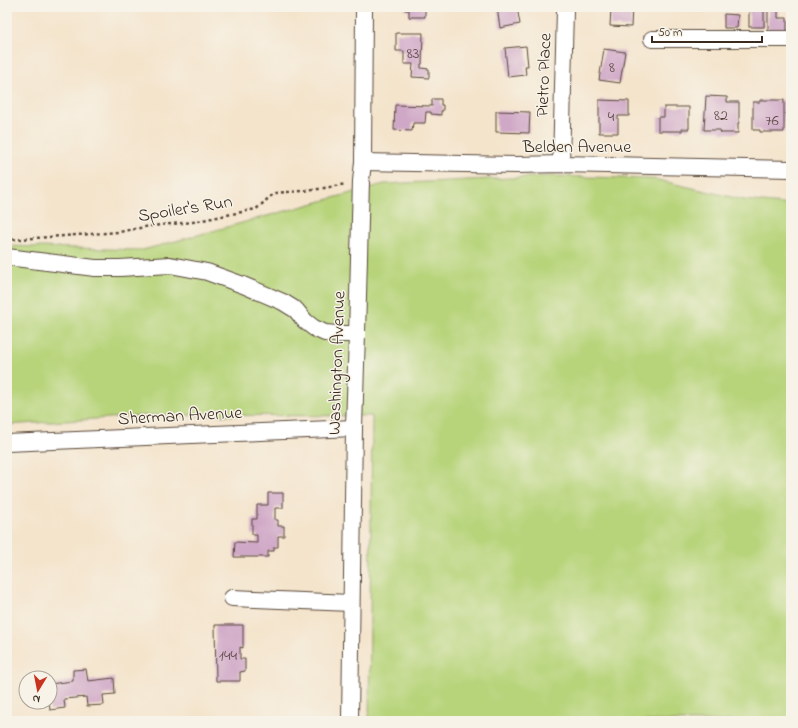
<svg xmlns="http://www.w3.org/2000/svg" width="798" height="728" viewBox="0 0 798 728" font-family="'Indie Flower',sans-serif">
<style>
.green{fill:#b7d47a;stroke:#797f4c}
.building{fill:#d0a8c7}
.lines{fill:none;stroke-linecap:round;stroke-linejoin:round}
.minor-casing{stroke:#574638;stroke-width:18}
.path{stroke:#574638;stroke-width:2.5;stroke-dasharray:3 3;stroke-linecap:butt}
.minor{stroke:#fff;stroke-width:16}
.labels{text-anchor:middle;stroke-width:3;stroke-linejoin:round;paint-order:stroke}
.number-label{font-size:16px;fill:#604a48}
.street-label{font-size:18px;fill:#3b2a1e;stroke:#f7f3e8}
</style>
<rect width="100%" height="100%" fill="#f7f3e8"/>
<filter id="ink" filterUnits="userSpaceOnUse"><feTurbulence type="fractalNoise" baseFrequency=".025" numOctaves="2"/><feDisplacementMap in="SourceGraphic" scale="8" xChannelSelector="R" yChannelSelector="G"/><feConvolveMatrix kernelMatrix="1 2 1 2 8 2 1 2 1" color-interpolation-filters="sRGB"/></filter>
<filter id="wash" filterUnits="userSpaceOnUse"><feTurbulence type="fractalNoise" baseFrequency=".012" numOctaves="4" result="noise"/><feDisplacementMap in="SourceGraphic" scale="16" xChannelSelector="R" yChannelSelector="G"/><feGaussianBlur stdDeviation="0.9" result="paint"/><feColorMatrix in="noise" values="0 0 0 0 0 0 0 0 0 0 0 0 0 0 0 0 0 1.4 0 .05"/><feComposite in="paint" operator="in"/></filter>
<g filter="url(#wash)">
<rect width="100%" height="100%" fill="#f4e4cc"/>
<polygon class="green" points="553,176 654,179 744,200 791,205 791,721 369,721 372,416 153,415 7,425 7,246 143,250 384,184"/>
<g id="blocks">
<g class="building">
<polygon points="405,7 423,7 423,9 425,9 425,17 409,17 409,10 405,10"/>
<polygon points="497,7 517,7 520,24 500,28"/>
<polygon points="611,7 632,7 631,27 610,26"/>
<rect x="749" y="7" width="15" height="20"/>
<polygon points="768,7 778,7 778,18 787,18 787,34 768,33"/>
<polygon points="724,14 738,15 737,28 724,28"/>
<polygon points="396,33 423,33 422,64 421,64 421,68 429,69 429,78 412,77 413,64 404,64 404,51 396,51"/>
<polygon points="526,46 528,66 525,66 526,75 508,77 505,48"/>
<polygon points="604,49 625,52 620,83 599,80"/>
<polygon points="706,96 727,97 727,102 739,102 739,123 738,123 738,133 721,133 720,130 704,130"/>
<polygon points="432,99 441,99 441,105 443,105 443,111 441,111 441,115 431,114 431,112 426,112 425,123 413,123 412,131 394,130 395,105 432,106"/>
<polygon points="599,100 629,101 629,116 618,116 618,133 599,133"/>
<polygon points="760,100 784,100 784,132 760,132 760,130 753,130 753,102 760,102"/>
<polygon points="664,107 689,107 689,129 682,129 682,131 658,131 658,117 664,117"/>
<polygon points="496,111 530,112 529,133 496,132"/>
<polygon points="268,493 283,493 283,508 275,508 275,520 278,520 278,526 284,526 284,536 278,536 278,547 274,547 274,551 268,551 268,557 234,557 235,542 257,543 257,535 252,535 252,519 257,519 257,505 268,505"/>
<polygon points="215,625 243,625 243,648 240,647 240,659 245,659 245,671 240,672 240,681 216,681"/>
<polygon points="86,669 88,681 114,678 115,694 103,695 104,705 87,706 86,697 64,699 65,708 50,710 49,702 50,702 50,684 73,681 73,670"/>
</g>
</g>
</g>
<g filter="url(#ink)">
<use href="#blocks" fill-opacity="0" stroke="#574638" stroke-width="1"/>
<g class="lines">
<defs>
<g id="minor">
<polyline points="652,39 791,39"/>
<polyline points="363,162 517,165 561,164 791,169"/>
<polyline points="561,164 565,10"/>
<polyline points="7,257 95,268 120,268 170,265 207,272 243,285 283,302 296,310 305,321 314,328 325,333 337,334 357,334"/>
<polyline points="7,443 354,428"/>
<polyline points="232,598 351,603"/>
<polyline points="350,721 354,428 357,334 361,181 363,162 364,7"/>
</g>
</defs>
<use href="#minor" class="minor-casing"/>
<path class="path" d="M7,240L119,232L150,226L193,222L256,209C263,204 268,197 276,193L313,190L346,184"/>
<use href="#minor" class="minor"/>
</g>
</g>
<g class="labels">
<g class="number-label">
<text x="413" y="58">83</text>
<text x="612" y="72">8</text>
<text x="721" y="120">82</text>
<text x="611" y="121">4</text>
<text x="772" y="125">76</text>
<text x="228" y="660">144</text>
</g>
<g class="street-label">
<text transform="translate(543 75) rotate(-88)" y="6">Pietro Place</text>
<text x="577" y="152">Belden Avenue</text>
<text transform="translate(185 208) rotate(-9)" y="6">Spoiler's Run</text>
<text transform="translate(336 363) rotate(-88)" y="6">Washington Avenue</text>
<text transform="translate(180 415) rotate(-3)" y="6">Sherman Avenue</text>
</g>
</g>
<rect width="798" height="728" fill="none" stroke="#f7f3e8" stroke-width="24"/>
<g transform="translate(38 690) rotate(190)"><circle r="19" fill="#f7f3e8" stroke="#aca397"/>
<path d="M0-3L7 15L0 10L-7 15Z" fill="#c8321e"/>
<text y="-6" font-size="11" font-weight="bold" text-anchor="middle" fill="#3b2a1e">N</text>
</g>
<path d="M652 36v6h110v-6" fill="none" stroke="#3b2a1e" stroke-width="2"/>
<text x="658" y="36" font-size="12" fill="#3b2a1e" stroke="#f7f3e8" stroke-width="3" paint-order="stroke">50 m</text>
</svg>
